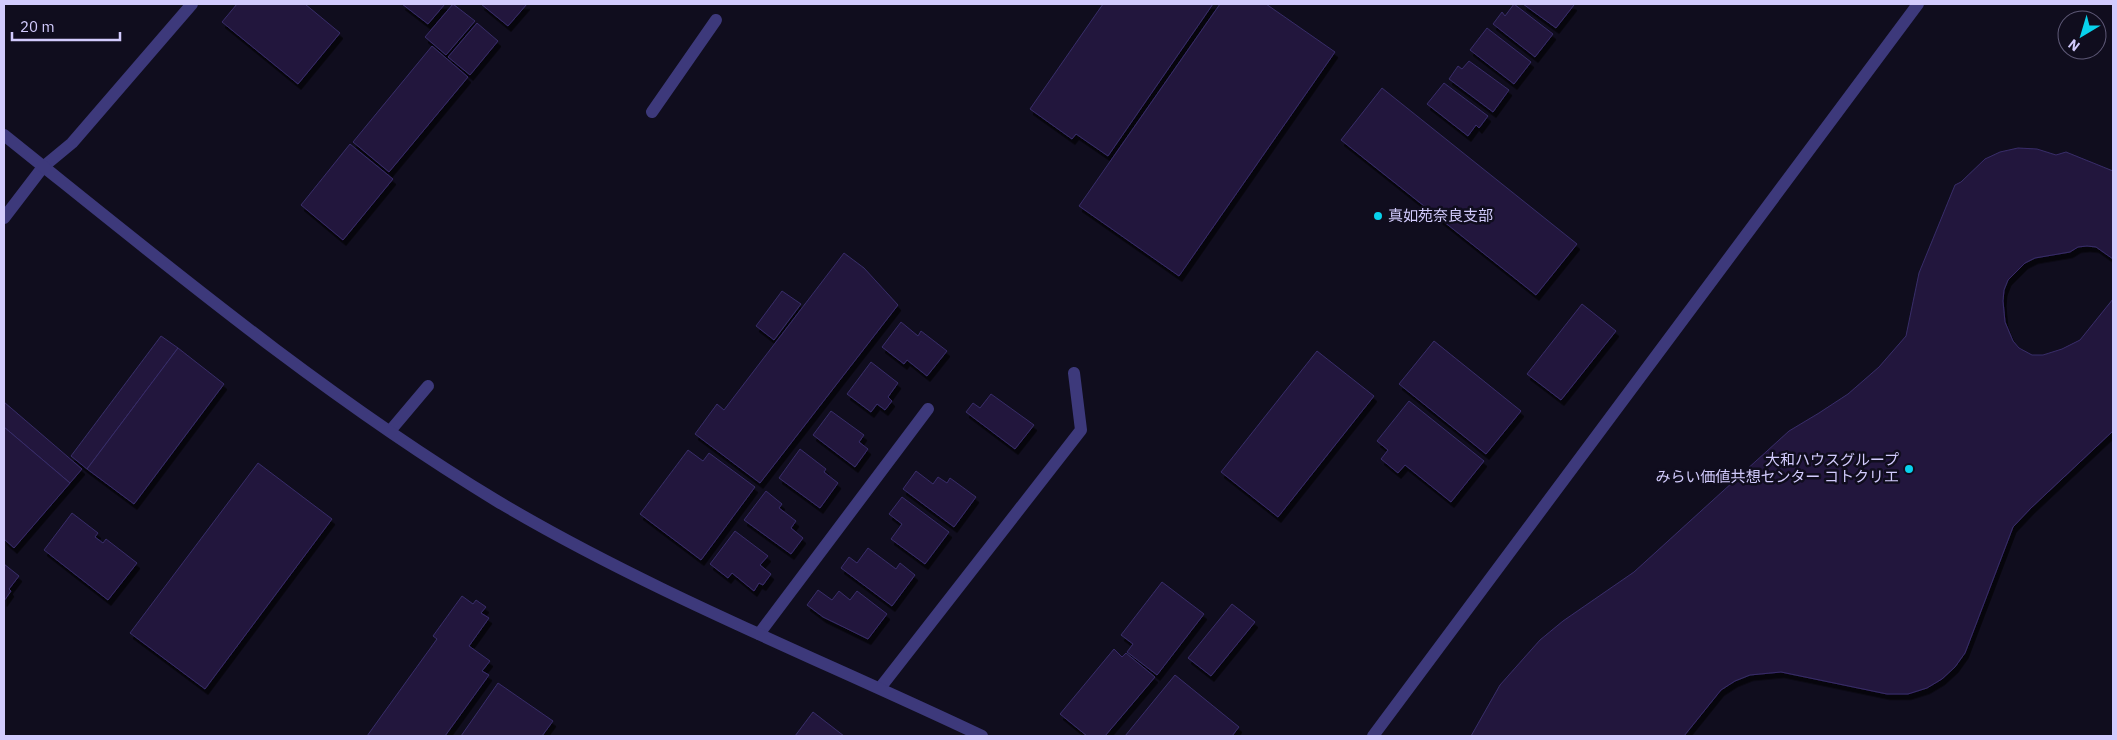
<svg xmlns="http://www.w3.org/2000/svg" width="2117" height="740" viewBox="0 0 2117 740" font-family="'IBM Plex Sans','Noto Sans JP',sans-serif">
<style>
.building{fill:#21193e;stroke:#392c69;filter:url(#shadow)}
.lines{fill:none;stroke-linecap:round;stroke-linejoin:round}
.service{stroke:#3d397b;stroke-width:12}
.minor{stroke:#3d397b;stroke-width:12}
.tertiary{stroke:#3d397b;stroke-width:12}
.poi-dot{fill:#08d2ec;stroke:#100d1e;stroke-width:2}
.labels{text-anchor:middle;stroke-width:5;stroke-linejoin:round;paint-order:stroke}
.poi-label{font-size:15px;fill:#d2cbfd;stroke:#100d1e;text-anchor:start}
</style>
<defs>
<filter id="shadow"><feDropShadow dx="3" dy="5.5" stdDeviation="0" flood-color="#0009"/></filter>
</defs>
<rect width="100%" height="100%" fill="#100d1e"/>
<g class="building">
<polygon points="237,4 305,4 340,33 298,84 222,22"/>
<polygon points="402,4 445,4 428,24"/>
<polygon points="453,4 475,21 446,55 425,37"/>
<polygon points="481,4 527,4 508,26"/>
<polygon points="1103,4 1213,4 1108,156 1076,134 1072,139 1030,109"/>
<polygon points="1220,4 1266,4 1335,52 1179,276 1079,206"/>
<polygon points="1514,4 1553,34 1535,57 1493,24 1502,12 1505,16"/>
<polygon points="1523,4 1572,4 1574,5 1556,28"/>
<polygon points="477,23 498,41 470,75 448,57"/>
<polygon points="1487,28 1531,62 1514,84 1470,50"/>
<polygon points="432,46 468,77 389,172 353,142"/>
<polygon points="1469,61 1509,90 1493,112 1449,79 1458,66 1462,69"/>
<polygon points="1444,83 1488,116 1479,128 1476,125 1468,136 1427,104"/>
<polygon points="1382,88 1577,244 1536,295 1341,140"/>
<polygon points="350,144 393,179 343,240 301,205"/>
<polygon points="2018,148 2037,149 2056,155 2066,152 2113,171 2113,259 2096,247 2087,246 2078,247 2070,252 2035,258 2025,263 2008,280 2004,290 2003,301 2005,322 2013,341 2019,348 2032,355 2043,355 2062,349 2080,340 2113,299 2113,431 2031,508 2013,527 1965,653 1955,667 1942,679 1927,688 1908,694 1887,694 1781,672 1750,675 1735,681 1721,690 1684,736 1471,736 1500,685 1540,640 1563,621 1634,572 1789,431 1819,413 1848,394 1879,367 1906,336 1919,273 1955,185 1961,182 1985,159 2000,152"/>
<polygon points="844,253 864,268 898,305 760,483 695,434 717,404 724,410"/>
<polygon points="782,291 801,304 774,340 756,326"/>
<polygon points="1582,304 1616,331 1561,400 1527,374"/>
<polygon points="901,322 918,336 921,331 947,351 927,376 907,360 904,364 882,347"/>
<polygon points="161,336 178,348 87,469 71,456"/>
<polygon points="1434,341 1521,411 1486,454 1399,384"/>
<polygon points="178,348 224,384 134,504 87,469"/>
<polygon points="1317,351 1374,396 1278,517 1221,472"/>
<polygon points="871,362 898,383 888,397 892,401 885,410 877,404 871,412 847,394"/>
<polygon points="991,394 1034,425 1015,449 966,412 973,403 980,408"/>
<polygon points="1409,401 1484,461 1451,502 1405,465 1398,473 1381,459 1388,450 1377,441"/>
<polygon points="4,402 82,469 70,483 4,427"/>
<polygon points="831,411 864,435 859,442 868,449 855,467 813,435"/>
<polygon points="4,427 70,483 14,548 4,539"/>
<polygon points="800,449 826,469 824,472 838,483 820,508 779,478"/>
<polygon points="688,450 703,461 709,453 755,487 701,560 640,514"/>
<polygon points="258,463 332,519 205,689 130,633"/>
<polygon points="916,471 933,484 938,477 947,483 950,478 976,497 954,527 903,489"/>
<polygon points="766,491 782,504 779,508 796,521 791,528 803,538 791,554 744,520"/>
<polygon points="902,497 949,532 925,564 891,539 902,524 889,514"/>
<polygon points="72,513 98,533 95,537 103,543 106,539 137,563 108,600 44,550"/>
<polygon points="735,531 768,556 760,565 771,574 763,585 759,583 754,591 732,573 728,578 710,564"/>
<polygon points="868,548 896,569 900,563 915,575 892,606 841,568 849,557 857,563"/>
<polygon points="4,564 19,576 9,589 11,591 4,601"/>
<polygon points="1162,582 1204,614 1157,675 1127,652 1133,644 1121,635"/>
<polygon points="818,590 832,600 839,591 850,600 857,591 887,614 868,639 823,617 807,605"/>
<polygon points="462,596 473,604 476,600 486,607 481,613 489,618 469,646 490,661 482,671 489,675 445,736 367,736 437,639 433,636"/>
<polygon points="1232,604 1255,622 1211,676 1188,658"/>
<polygon points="1114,649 1122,657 1126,653 1155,677 1105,736 1087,736 1060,714"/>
<polygon points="1175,675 1239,727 1232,736 1125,736"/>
<polygon points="498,683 553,721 542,736 461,736"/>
<polygon points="813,712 844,736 795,736"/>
</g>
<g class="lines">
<g class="service">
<polyline points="652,112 716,20"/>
<polyline points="390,431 428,386"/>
<polyline points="880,688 1081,430 1074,373"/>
</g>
<g class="minor">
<polyline points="4,218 43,167 72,143 192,4"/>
<polyline points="759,634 928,409"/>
<polyline points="1373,736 1918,4"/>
</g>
<path class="tertiary" d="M4,135C164,263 322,395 497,501C652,593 820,659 982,736"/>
</g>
<g class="poi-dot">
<circle cx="1378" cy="216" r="5"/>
<circle cx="1909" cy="469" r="5"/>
</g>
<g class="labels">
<g class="poi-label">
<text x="1388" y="221">真如苑奈良支部</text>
<text x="1899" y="465" text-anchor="end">大和ハウスグループ<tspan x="1899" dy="17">みらい価値共想センター コトクリエ</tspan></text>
</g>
</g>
<rect width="2117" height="740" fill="none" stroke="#d2cbfd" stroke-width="10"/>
<g transform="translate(2082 35) rotate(218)"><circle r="24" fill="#100d1e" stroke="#5e5977"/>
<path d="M0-4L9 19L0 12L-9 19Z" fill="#08d2ec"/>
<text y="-8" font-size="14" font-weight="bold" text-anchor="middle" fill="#d2cbfd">N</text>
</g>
<path d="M12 32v8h108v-8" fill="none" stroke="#d2cbfd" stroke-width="2.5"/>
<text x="20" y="32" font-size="15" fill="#d2cbfd" stroke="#100d1e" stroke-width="4" paint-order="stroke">20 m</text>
</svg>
